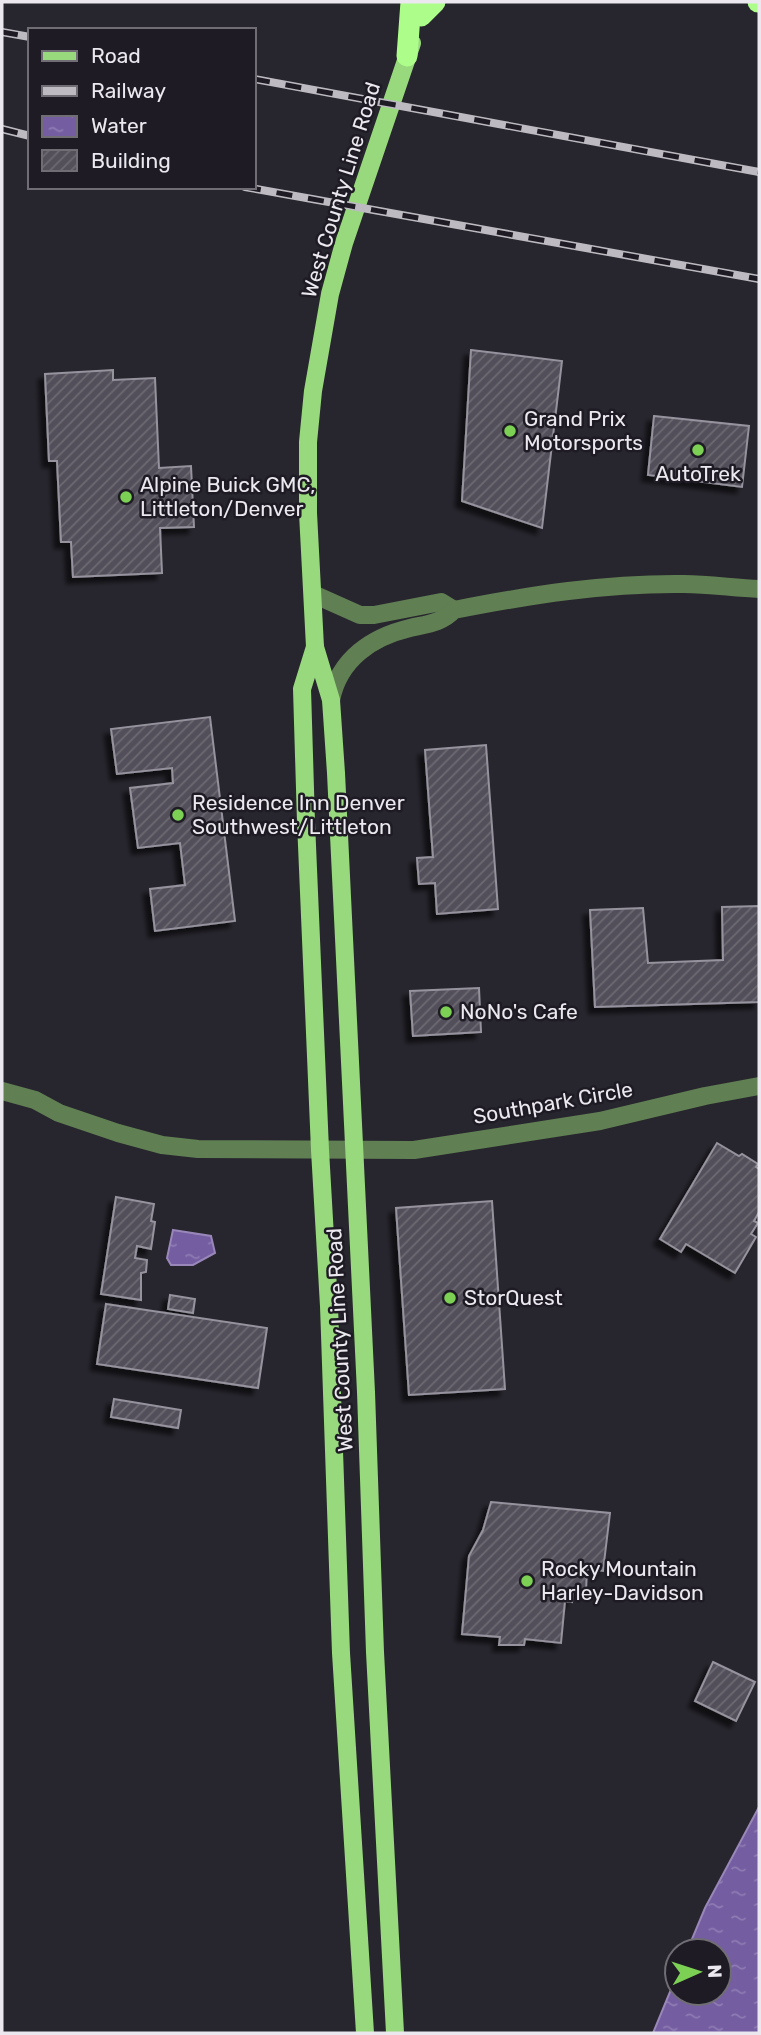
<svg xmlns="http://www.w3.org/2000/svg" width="761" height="2035" viewBox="0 0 761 2035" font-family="Rubik,sans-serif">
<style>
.water{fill:url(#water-ripples);stroke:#9887b8;stroke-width:2}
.building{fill:url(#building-hatch);stroke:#96939e;stroke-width:2;filter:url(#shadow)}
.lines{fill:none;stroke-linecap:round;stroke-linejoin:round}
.minor{stroke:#607f53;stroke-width:18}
.major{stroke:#97d97c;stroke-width:18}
.highway{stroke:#adfd8b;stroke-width:21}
.rail-casing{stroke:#bdbbc1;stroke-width:8}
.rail{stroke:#1e1b24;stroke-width:5;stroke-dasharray:16;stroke-linecap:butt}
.poi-dot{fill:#7cd155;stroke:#1e1b24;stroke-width:2.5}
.labels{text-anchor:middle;stroke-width:5;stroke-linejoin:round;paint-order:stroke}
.street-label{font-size:21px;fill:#ebe9ef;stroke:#1e1b24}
.poi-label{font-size:21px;fill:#ebe9ef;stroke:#1e1b24;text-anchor:start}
</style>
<defs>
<pattern id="water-ripples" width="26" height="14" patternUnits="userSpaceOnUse" patternTransform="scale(1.75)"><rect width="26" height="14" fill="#745da1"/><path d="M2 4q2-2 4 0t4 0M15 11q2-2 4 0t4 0" fill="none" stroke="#8f7cb3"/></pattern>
<pattern id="building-hatch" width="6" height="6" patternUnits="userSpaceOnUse" patternTransform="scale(1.75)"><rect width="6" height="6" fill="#53505a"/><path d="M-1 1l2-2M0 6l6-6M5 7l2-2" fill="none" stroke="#6c6972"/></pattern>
<filter id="shadow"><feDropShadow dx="-6" dy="6" stdDeviation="2" flood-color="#0009"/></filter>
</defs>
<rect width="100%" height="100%" fill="#27252d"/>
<g class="water">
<polygon points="173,1230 211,1236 215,1253 193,1265 171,1265 167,1258"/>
<polygon points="759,1807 759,2033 653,2033 677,1975 677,1993 719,1993 719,1951 687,1951 705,1908"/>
</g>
<g class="building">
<polygon points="471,350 562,361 542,528 462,501"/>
<polygon points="113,370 113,380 155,378 159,468 191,466 194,527 160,528 162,573 73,577 71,542 61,542 57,461 49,461 45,374"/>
<polygon points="654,416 749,426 742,487 648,475"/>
<polygon points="210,717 235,921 155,931 150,889 185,885 180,843 138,848 130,788 173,783 172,768 117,774 111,729"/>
<polygon points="486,745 498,909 437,914 435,883 419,884 417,858 433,857 425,750"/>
<polygon points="759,906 759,1002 595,1007 590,910 643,908 648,963 723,960 722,907"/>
<polygon points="479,988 481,1032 413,1036 410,991"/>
<polygon points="717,1143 739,1156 742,1154 758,1164 756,1167 759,1169 759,1212 754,1221 758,1223 751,1234 756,1237 735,1273 686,1244 681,1252 660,1239"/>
<polygon points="116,1197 154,1204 151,1221 155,1222 151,1249 137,1246 135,1258 147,1260 146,1272 141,1273 141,1300 101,1294"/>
<polygon points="492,1201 505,1389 409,1395 396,1208"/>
<polygon points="170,1295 195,1299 193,1313 168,1309"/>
<polygon points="106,1304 267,1328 258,1388 97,1364"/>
<polygon points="114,1399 181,1410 178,1428 111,1417"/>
<polygon points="491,1502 610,1513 603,1571 587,1569 586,1592 573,1591 572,1602 565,1601 561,1643 525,1639 524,1645 499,1645 500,1637 462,1634 469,1556 483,1530"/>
<polygon points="713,1662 755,1682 736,1721 695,1701"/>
</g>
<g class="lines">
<g class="minor">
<polyline points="313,594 360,615 374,615 441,602 454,610"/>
<path d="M331,700C339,659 372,637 410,628C427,624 442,623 454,610C530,595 606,583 684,584C709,584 734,588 759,589"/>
<polyline points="2,1091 35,1100 59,1113 118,1133 162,1145 198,1149 414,1150 600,1121 705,1096 759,1086"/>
</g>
<g class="major">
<polyline points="315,647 302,689 306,822 320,1150 329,1306 341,1653 365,2033"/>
<polyline points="395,2033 375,1652 366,1392 336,773 331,700 315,647 308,513 308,442 313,391 330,294 344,243 412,43"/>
</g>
<g class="highway">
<polyline points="758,2 759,2"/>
<polyline points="421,16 435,2"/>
<polyline points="407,56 411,2"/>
</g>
<defs>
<g id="rail">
<polyline points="2,32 30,37"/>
<polyline points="254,79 759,172"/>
<polyline points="2,129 30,136"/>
<polyline points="245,187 759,279"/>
</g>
</defs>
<use href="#rail" class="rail-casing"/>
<use href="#rail" class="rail"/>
</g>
<g class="poi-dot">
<circle cx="510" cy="431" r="7"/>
<circle cx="698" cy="450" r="7"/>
<circle cx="126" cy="497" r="7"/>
<circle cx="178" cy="815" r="7"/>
<circle cx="446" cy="1012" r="7"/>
<circle cx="450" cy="1298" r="7"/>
<circle cx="527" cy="1581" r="7"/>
</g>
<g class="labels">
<g class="street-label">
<text transform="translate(341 190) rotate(-73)" y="7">West County Line Road</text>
<text transform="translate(553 1103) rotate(-10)" y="7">Southpark Circle</text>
<text transform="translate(340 1340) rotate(-93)" y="7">West County Line Road</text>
</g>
<g class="poi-label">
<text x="524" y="426">Grand Prix<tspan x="524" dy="24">Motorsports</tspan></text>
<text x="698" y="481" text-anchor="middle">AutoTrek</text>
<text x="140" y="492">Alpine Buick GMC,<tspan x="140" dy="24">Littleton/Denver</tspan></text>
<text x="192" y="810">Residence Inn Denver<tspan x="192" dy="24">Southwest/Littleton</tspan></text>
<text x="460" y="1019">NoNo's Cafe</text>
<text x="464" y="1305">StorQuest</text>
<text x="541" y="1576">Rocky Mountain<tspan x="541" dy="24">Harley-Davidson</tspan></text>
</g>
</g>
<rect width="761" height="2035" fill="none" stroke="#ebe9ef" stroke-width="7"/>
<rect x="28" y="28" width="228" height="161" fill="#1e1b24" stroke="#706d75" stroke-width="2"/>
<rect x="42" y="51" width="35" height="10" fill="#97d97c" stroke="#706d75" stroke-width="2"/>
<text x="91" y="63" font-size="21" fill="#ebe9ef">Road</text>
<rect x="42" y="86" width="35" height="10" fill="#bdbbc1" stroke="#706d75" stroke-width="2"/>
<text x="91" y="98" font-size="21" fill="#ebe9ef">Railway</text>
<rect x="42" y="116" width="35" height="21" fill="url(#water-ripples)" stroke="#706d75" stroke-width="2"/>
<text x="91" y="133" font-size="21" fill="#ebe9ef">Water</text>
<rect x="42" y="150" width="35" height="21" fill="url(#building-hatch)" stroke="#706d75" stroke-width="2"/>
<text x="91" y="168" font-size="21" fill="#ebe9ef">Building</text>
<g transform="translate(698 1972) rotate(87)"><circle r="33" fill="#1e1b24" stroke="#706d75" stroke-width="2"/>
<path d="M0-5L12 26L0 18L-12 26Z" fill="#7cd155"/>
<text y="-10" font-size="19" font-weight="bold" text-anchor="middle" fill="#ebe9ef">N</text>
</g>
</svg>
